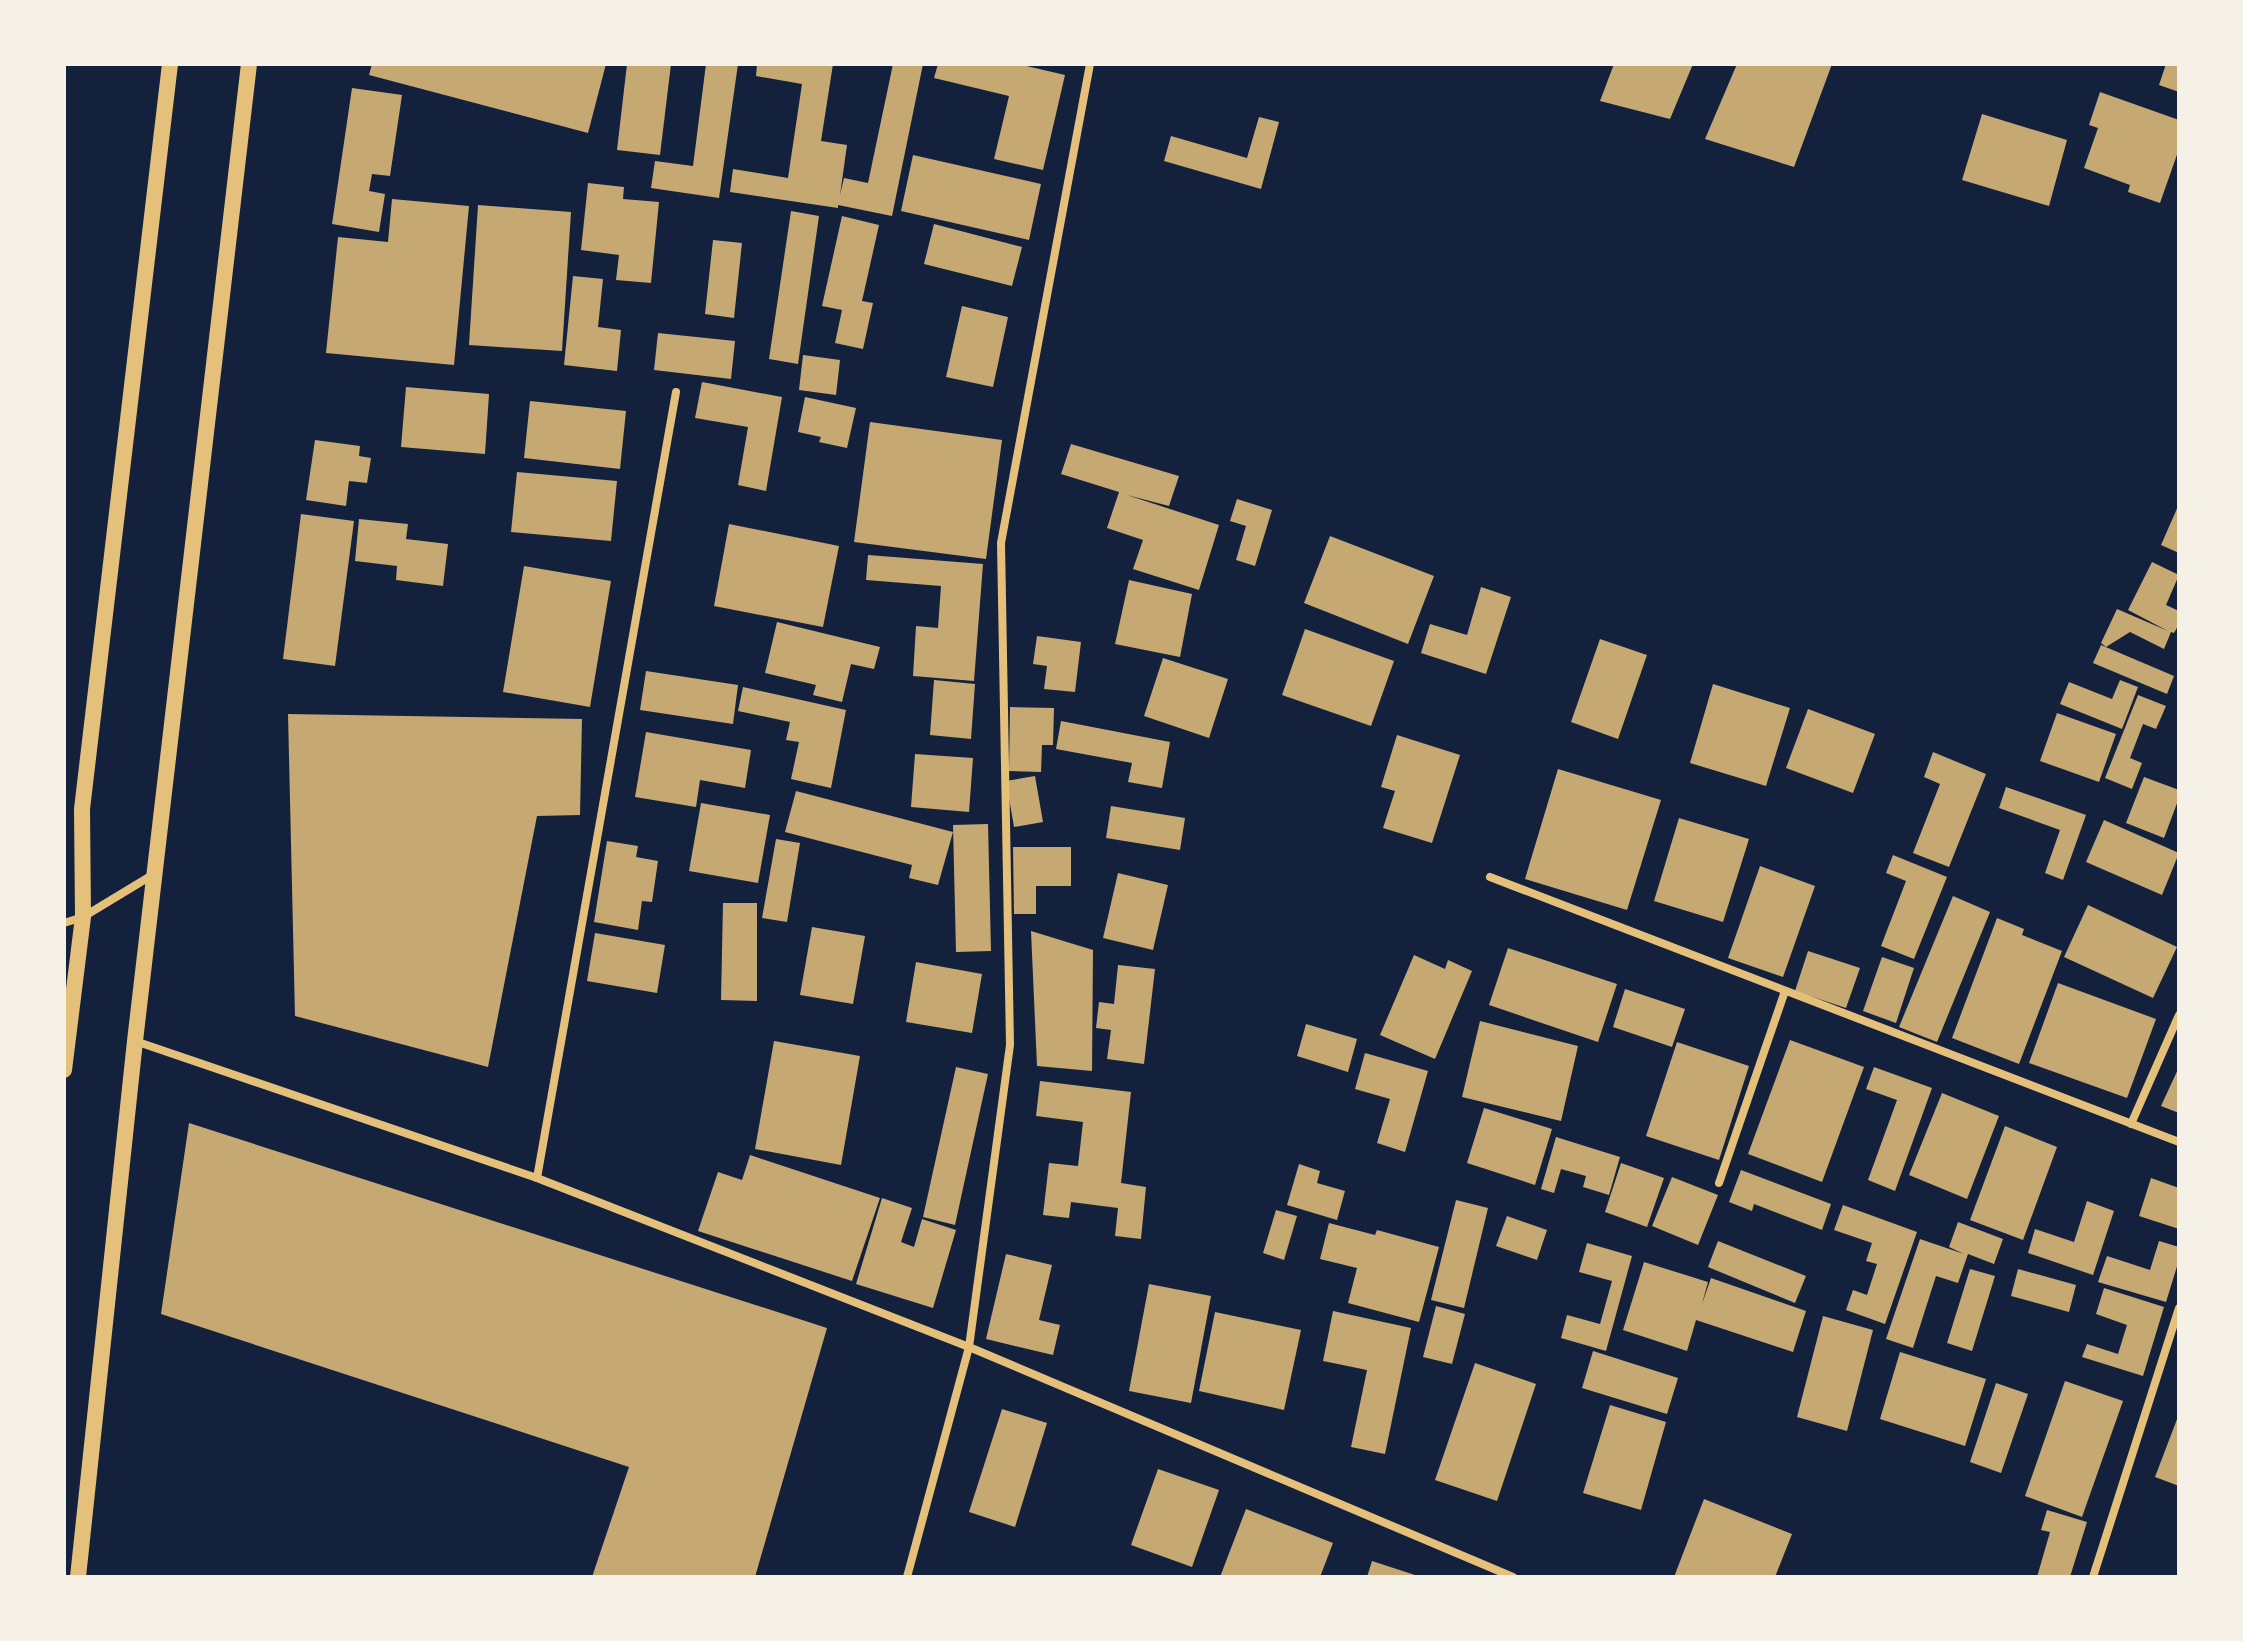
<svg xmlns="http://www.w3.org/2000/svg" width="2243" height="1641" viewBox="0 0 2243 1641" font-family="Karla,sans-serif">
<style>
.building{fill:#c6a872}
.lines{fill:none;stroke-linecap:round;stroke-linejoin:round}
.minor{stroke:#e5c07b;stroke-width:8}
.secondary{stroke:#e5c07b;stroke-width:16}
</style>
<rect width="100%" height="100%" fill="#14213d"/>
<g class="building">
<polygon points="372,64 606,64 588,133 369,75"/>
<polygon points="627,64 671,64 660,155 617,150"/>
<polygon points="706,64 738,64 719,198 651,188 655,161 693,166"/>
<polygon points="757,64 833,64 821,141 847,145 840,195 844,178 868,183 893,64 923,64 892,216 838,205 838,208 730,192 733,169 788,178 802,84 756,76"/>
<polygon points="938,64 1018,64 1065,75 1043,170 994,159 1009,96 934,78"/>
<polygon points="1614,64 1693,64 1670,119 1600,101"/>
<polygon points="1737,64 1832,64 1794,167 1705,139"/>
<polygon points="2166,64 2179,64 2179,92 2159,85"/>
<polygon points="352,88 402,95 390,176 372,174 369,191 385,194 379,232 332,224"/>
<polygon points="2100,92 2179,120 2179,149 2160,203 2128,192 2130,185 2084,168 2098,128 2089,125"/>
<polygon points="1982,114 2067,140 2049,206 1962,180"/>
<polygon points="1259,117 1279,122 1261,189 1164,161 1171,136 1247,158"/>
<polygon points="913,155 1041,184 1029,240 901,211"/>
<polygon points="588,183 624,187 623,199 659,202 651,283 616,280 619,255 581,250"/>
<polygon points="392,199 469,206 454,365 326,353 338,237 388,242"/>
<polygon points="478,205 571,212 562,351 469,345"/>
<polygon points="791,211 819,216 798,364 769,359"/>
<polygon points="842,216 879,225 862,301 873,303 863,349 835,343 842,310 822,306"/>
<polygon points="934,224 1022,247 1012,286 924,264"/>
<polygon points="713,240 742,243 734,318 705,314"/>
<polygon points="573,276 603,279 598,327 621,330 617,371 564,365"/>
<polygon points="962,306 1008,317 993,387 946,377"/>
<polygon points="658,333 735,341 731,379 654,370"/>
<polygon points="803,355 840,360 836,395 799,390"/>
<polygon points="702,382 782,397 766,491 738,485 748,427 695,418"/>
<polygon points="406,387 489,394 485,454 401,447"/>
<polygon points="805,397 856,408 847,448 819,442 821,437 798,432"/>
<polygon points="530,401 626,411 620,469 524,458"/>
<polygon points="870,422 1002,440 986,559 854,542"/>
<polygon points="315,440 360,446 359,456 371,458 367,483 349,481 346,506 306,500"/>
<polygon points="1071,444 1179,476 1169,506 1127,495 1219,525 1199,590 1133,569 1143,540 1107,528 1119,492 1061,474"/>
<polygon points="517,472 617,481 611,541 511,532"/>
<polygon points="1237,499 1272,510 1255,566 1236,560 1246,526 1230,521"/>
<polygon points="2179,504 2179,553 2161,545"/>
<polygon points="301,514 354,521 335,666 283,659"/>
<polygon points="359,519 408,524 406,539 448,544 443,586 396,580 397,566 355,561"/>
<polygon points="729,524 839,546 823,627 714,606"/>
<polygon points="1330,536 1434,576 1408,644 1304,603"/>
<polygon points="868,555 983,564 974,681 913,676 916,626 938,628 941,586 866,580"/>
<polygon points="2152,562 2179,575 2166,605 2179,611 2179,624 2174,633 2171,632 2164,649 2130,632 2106,647 2101,643 2117,609 2168,631 2128,610"/>
<polygon points="524,566 611,581 590,707 503,692"/>
<polygon points="1129,580 1192,594 1180,657 1115,644"/>
<polygon points="1481,587 1511,597 1486,674 1421,653 1430,624 1467,635"/>
<polygon points="777,622 880,647 874,669 851,664 842,702 813,695 816,685 765,673"/>
<polygon points="1305,629 1394,661 1371,726 1282,695"/>
<polygon points="1037,636 1081,642 1075,692 1044,689 1047,666 1033,664"/>
<polygon points="1600,639 1647,655 1618,739 1571,722"/>
<polygon points="2101,645 2174,676 2167,694 2093,663"/>
<polygon points="1163,658 1228,679 1209,738 1144,716"/>
<polygon points="646,671 738,685 733,724 640,710"/>
<polygon points="934,680 975,684 971,739 930,735"/>
<polygon points="2120,680 2138,687 2122,729 2060,704 2069,682 2112,699"/>
<polygon points="1713,684 1790,708 1766,786 1690,763"/>
<polygon points="743,687 846,710 831,788 791,779 799,742 786,740 790,722 738,711"/>
<polygon points="2138,695 2166,706 2156,729 2143,724 2130,758 2142,763 2132,789 2105,778"/>
<polygon points="1010,707 1054,708 1053,745 1042,745 1041,772 1009,771"/>
<polygon points="1808,709 1875,734 1853,793 1786,768"/>
<polygon points="2057,713 2116,734 2099,782 2040,761"/>
<polygon points="288,714 582,719 580,815 537,816 488,1067 295,1016"/>
<polygon points="1061,721 1170,742 1162,788 1128,782 1132,763 1056,749"/>
<polygon points="646,732 751,750 745,788 700,780 696,807 635,797"/>
<polygon points="1397,735 1460,755 1432,843 1383,828 1395,791 1381,787"/>
<polygon points="1933,752 1986,774 1949,867 1913,853 1940,784 1924,777"/>
<polygon points="915,754 973,758 969,812 911,807"/>
<polygon points="1558,769 1661,800 1627,910 1525,879"/>
<polygon points="1035,776 1043,822 1014,827 1006,781"/>
<polygon points="2144,777 2179,790 2179,798 2164,838 2126,823"/>
<polygon points="2006,787 2086,815 2063,880 2045,873 2060,830 1999,808"/>
<polygon points="796,791 953,832 938,885 909,878 912,865 785,832"/>
<polygon points="701,803 770,815 758,883 689,871"/>
<polygon points="1111,806 1185,818 1180,850 1106,838"/>
<polygon points="1679,818 1749,839 1723,922 1654,901"/>
<polygon points="2104,820 2179,853 2162,895 2086,862"/>
<polygon points="988,824 991,951 956,952 953,825"/>
<polygon points="776,839 800,843 787,922 762,918"/>
<polygon points="607,841 638,846 636,857 658,861 652,902 642,901 638,930 594,922"/>
<polygon points="1013,847 1071,847 1071,886 1036,886 1036,914 1014,914"/>
<polygon points="1893,855 1947,877 1914,959 1881,946 1906,881 1886,873"/>
<polygon points="1760,866 1815,886 1783,977 1728,958"/>
<polygon points="1118,873 1168,885 1153,950 1103,938"/>
<polygon points="1953,896 1990,912 1937,1042 1899,1027"/>
<polygon points="723,903 757,903 757,1001 721,1000"/>
<polygon points="2088,905 2177,947 2153,998 2064,957"/>
<polygon points="1997,918 2024,929 2022,935 2062,951 2019,1064 1952,1038"/>
<polygon points="812,927 865,936 853,1004 800,995"/>
<polygon points="1031,931 1093,950 1092,1071 1037,1066"/>
<polygon points="595,933 665,945 657,993 587,981"/>
<polygon points="1508,948 1617,984 1598,1042 1489,1005"/>
<polygon points="1808,951 1860,968 1846,1008 1795,991"/>
<polygon points="1414,955 1445,969 1448,960 1472,971 1435,1059 1380,1035"/>
<polygon points="1882,957 1914,968 1896,1023 1863,1011"/>
<polygon points="916,962 982,974 972,1033 906,1022"/>
<polygon points="1118,965 1155,969 1144,1064 1107,1059 1111,1030 1096,1028 1099,1002 1114,1004"/>
<polygon points="2058,983 2156,1019 2127,1098 2029,1063"/>
<polygon points="1625,989 1685,1009 1672,1047 1613,1027"/>
<polygon points="1480,1021 1578,1046 1561,1121 1462,1097"/>
<polygon points="1306,1024 1357,1039 1348,1072 1297,1056"/>
<polygon points="1790,1040 1864,1067 1822,1182 1748,1154"/>
<polygon points="774,1041 860,1056 841,1165 755,1149"/>
<polygon points="1677,1042 1749,1066 1719,1160 1646,1136"/>
<polygon points="1365,1053 1428,1071 1405,1152 1377,1143 1390,1099 1355,1089"/>
<polygon points="956,1067 988,1074 955,1225 923,1217"/>
<polygon points="1874,1067 1932,1088 1895,1191 1868,1180 1897,1100 1866,1089"/>
<polygon points="2179,1067 2179,1113 2161,1106"/>
<polygon points="1040,1081 1131,1092 1121,1183 1146,1187 1141,1239 1115,1236 1118,1208 1071,1202 1069,1218 1043,1215 1049,1163 1078,1166 1083,1122 1036,1116"/>
<polygon points="1942,1093 1999,1116 1967,1199 1909,1175"/>
<polygon points="1484,1108 1552,1129 1535,1185 1467,1163"/>
<polygon points="189,1123 827,1328 755,1577 592,1577 629,1467 161,1314"/>
<polygon points="2005,1126 2057,1147 2023,1240 1970,1220"/>
<polygon points="1556,1137 1620,1157 1609,1195 1583,1187 1586,1176 1561,1169 1554,1193 1541,1189"/>
<polygon points="750,1155 880,1198 852,1281 698,1231 718,1172 742,1180"/>
<polygon points="1621,1163 1664,1178 1647,1227 1605,1212"/>
<polygon points="1299,1164 1320,1171 1317,1183 1345,1191 1337,1220 1287,1205"/>
<polygon points="1741,1170 1831,1204 1822,1230 1754,1204 1752,1211 1729,1202"/>
<polygon points="1672,1177 1718,1195 1698,1245 1652,1226"/>
<polygon points="2151,1178 2179,1188 2179,1229 2139,1216"/>
<polygon points="882,1198 912,1208 901,1242 914,1247 922,1219 956,1230 933,1308 856,1284"/>
<polygon points="1456,1200 1488,1208 1464,1308 1431,1300"/>
<polygon points="2087,1201 2114,1211 2093,1275 2028,1253 2035,1229 2074,1242"/>
<polygon points="1843,1205 1917,1232 1885,1324 1846,1310 1853,1290 1867,1295 1877,1264 1866,1261 1872,1243 1834,1230"/>
<polygon points="1276,1210 1297,1216 1284,1260 1263,1253"/>
<polygon points="1507,1216 1547,1230 1537,1260 1496,1246"/>
<polygon points="1958,1222 2003,1239 1994,1264 1968,1254 1958,1283 1936,1276 1913,1348 1886,1339 1920,1239 1964,1254 1949,1247"/>
<polygon points="1329,1223 1375,1235 1377,1230 1439,1247 1419,1322 1348,1303 1357,1268 1320,1259"/>
<polygon points="1718,1241 1806,1276 1795,1303 1708,1267"/>
<polygon points="2159,1241 2179,1247 2179,1260 2166,1302 2098,1282 2107,1256 2150,1270"/>
<polygon points="1587,1243 1632,1256 1606,1351 1561,1338 1567,1315 1600,1324 1612,1281 1579,1272"/>
<polygon points="1006,1254 1052,1265 1039,1320 1060,1325 1053,1355 986,1339"/>
<polygon points="1644,1262 1708,1282 1702,1304 1711,1278 1806,1311 1793,1352 1696,1320 1687,1351 1623,1330"/>
<polygon points="1970,1269 1995,1276 1972,1351 1947,1343"/>
<polygon points="2018,1269 2076,1285 2069,1312 2011,1296"/>
<polygon points="1149,1284 1211,1296 1191,1403 1129,1391"/>
<polygon points="2104,1288 2164,1307 2143,1376 2082,1357 2087,1344 2118,1354 2127,1325 2096,1314"/>
<polygon points="1436,1306 1465,1314 1452,1364 1423,1357"/>
<polygon points="1333,1311 1411,1328 1385,1454 1351,1447 1367,1370 1323,1361"/>
<polygon points="1215,1312 1301,1330 1284,1410 1199,1391"/>
<polygon points="1823,1316 1873,1330 1847,1431 1797,1417"/>
<polygon points="1593,1351 1678,1378 1667,1414 1582,1388"/>
<polygon points="1900,1352 1986,1379 1965,1446 1880,1419"/>
<polygon points="1475,1363 1536,1384 1497,1501 1435,1480"/>
<polygon points="2065,1381 2123,1401 2082,1517 2025,1496"/>
<polygon points="1996,1383 2028,1394 2001,1473 1970,1462"/>
<polygon points="1610,1405 1666,1422 1641,1510 1583,1493"/>
<polygon points="1002,1409 1047,1423 1015,1527 969,1512"/>
<polygon points="2179,1414 2179,1486 2155,1477"/>
<polygon points="1158,1469 1219,1490 1192,1567 1131,1545"/>
<polygon points="1704,1499 1792,1534 1775,1577 1674,1577"/>
<polygon points="1246,1509 1333,1543 1320,1577 1220,1577"/>
<polygon points="2047,1510 2087,1522 2070,1577 2037,1577 2050,1532 2041,1530"/>
<polygon points="1372,1561 1418,1576 1418,1577 1367,1577"/>
</g>
<g class="lines">
<g class="minor">
<polyline points="1490,877 2179,1142"/>
<polyline points="64,923 83,917 154,874"/>
<polyline points="135,1041 537,1178 969,1347 1513,1577"/>
<polyline points="2131,1124 2179,1015"/>
<polyline points="537,1178 676,392"/>
<polyline points="1719,1183 1785,991"/>
<polyline points="907,1577 969,1347 1010,1045 1001,543 1090,64"/>
<polyline points="2093,1577 2179,1308"/>
</g>
<g class="secondary">
<polyline points="64,1070 83,917 82,809 170,64"/>
<polyline points="78,1577 135,1041 249,64"/>
</g>
</g>
<rect width="2243" height="1641" fill="none" stroke="#f6f1e7" stroke-width="132"/>
</svg>
